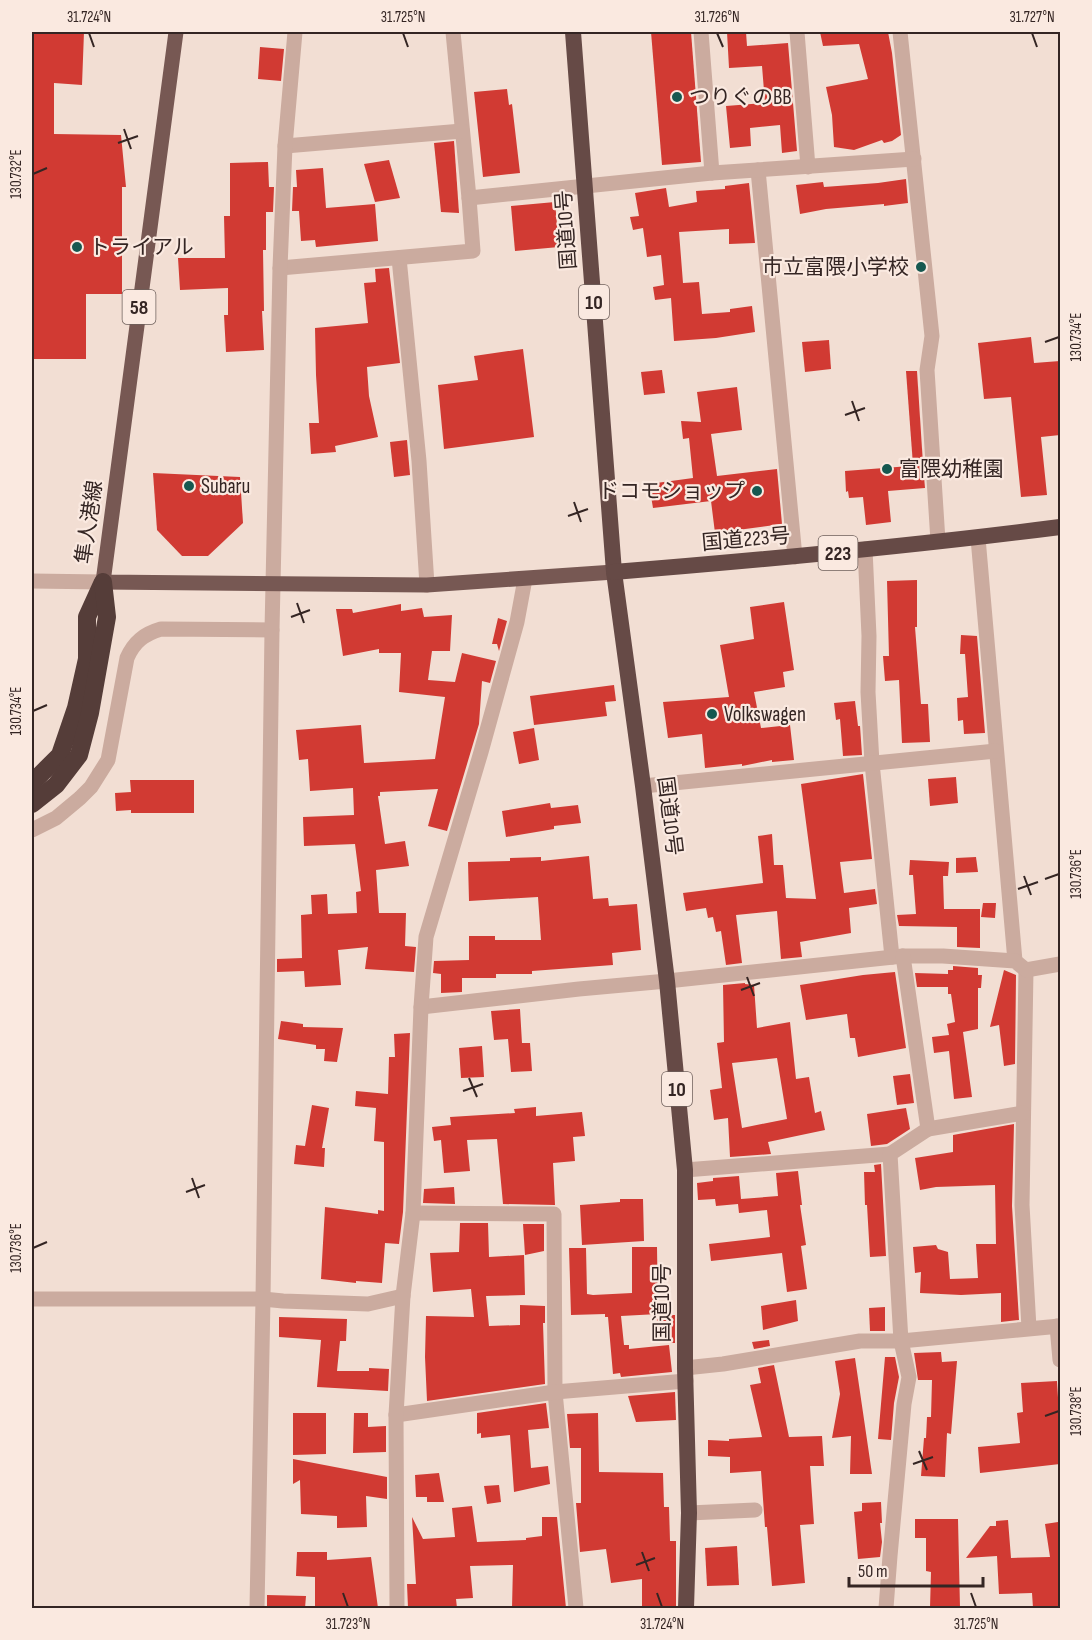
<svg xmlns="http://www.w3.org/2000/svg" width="1092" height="1640" viewBox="0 0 1092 1640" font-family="'Sofia Sans Condensed','Noto Sans JP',sans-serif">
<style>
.building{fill:#d13a33;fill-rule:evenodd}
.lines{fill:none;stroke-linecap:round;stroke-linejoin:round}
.minor{stroke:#cbab9f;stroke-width:15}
.tertiary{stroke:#cbab9f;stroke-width:15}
.primary{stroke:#775853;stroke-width:15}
.trunk{stroke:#664a46;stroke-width:16}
.motorway{stroke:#553d39;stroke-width:18}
.ticks{fill:none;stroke:#342523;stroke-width:2}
.poi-dot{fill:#165850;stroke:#fae9e0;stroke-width:2}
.labels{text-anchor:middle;stroke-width:4.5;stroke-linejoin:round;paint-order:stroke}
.shield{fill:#fae9e0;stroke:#6f605c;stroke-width:1.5}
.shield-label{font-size:20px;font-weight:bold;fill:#342523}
.poi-label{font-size:21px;fill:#342523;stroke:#fae9e0;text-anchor:start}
.street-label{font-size:21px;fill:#342523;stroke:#fae9e0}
.neatline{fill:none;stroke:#342523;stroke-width:2}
.ticks-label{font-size:15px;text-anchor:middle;fill:#342523}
</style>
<rect width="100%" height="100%" fill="#f2ded3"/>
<g class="building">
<polygon points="32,32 84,32 82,85 54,83 54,134 121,135 126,187 122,187 122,294 86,294 86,359 32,359"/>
<polygon points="651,32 691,32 701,162 662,165"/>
<polygon points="727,32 746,32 747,46 788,43 797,151 782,153 780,125 750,128 751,146 730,148 726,106 765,103 762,66 729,68"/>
<polygon points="820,32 888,32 892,53 901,135 892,141 884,143 882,140 854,150 834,147 832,115 826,87 868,79 859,44 823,46"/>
<polygon points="260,47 284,49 281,81 258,79"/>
<polygon points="507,89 509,105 512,104 520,173 483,177 474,92"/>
<polygon points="454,141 459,213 441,212 434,143"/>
<polygon points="389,160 400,198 375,202 364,164"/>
<polygon points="268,162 269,187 274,187 273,212 266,212 266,250 263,250 264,311 262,311 264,350 226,352 224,315 228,315 228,288 180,290 178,258 225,258 224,216 230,216 230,163"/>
<polygon points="323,168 326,208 375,204 378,241 316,247 315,240 301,241 299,211 292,211 293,187 297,187 296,170"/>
<polygon points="906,179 908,203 884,206 884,204 826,209 800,214 796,185 823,182 824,187 878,183"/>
<polygon points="749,183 755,243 729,244 729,229 679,232 683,283 699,282 702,314 730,312 730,309 752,306 755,332 716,338 674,341 671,298 655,300 653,287 664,285 661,255 647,257 643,228 633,230 630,217 639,216 635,193 666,188 669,207 697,202 696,191 725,189 725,186"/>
<polygon points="555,202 559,247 515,251 511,206"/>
<polygon points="389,268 400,363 367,367 369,396 378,437 335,446 336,452 311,454 309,423 319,423 316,375 315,328 368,323 364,283 376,282 375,269"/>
<polygon points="1031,337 1034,363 1060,361 1060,435 1041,437 1047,495 1021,497 1011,397 984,399 978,343"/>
<polygon points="829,340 831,369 805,372 802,342"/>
<polygon points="523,349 534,437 444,449 438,385 478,380 474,356"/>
<polygon points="662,370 665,393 644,395 641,372"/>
<polygon points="906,371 917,371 923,464 913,465"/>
<polygon points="737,387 742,430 711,434 717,476 777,469 782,524 715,533 711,501 653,508 649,484 693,478 689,438 683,439 681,421 701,422 697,392"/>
<polygon points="407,440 410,475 394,477 390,442"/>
<polygon points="923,465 925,488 888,491 891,522 866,525 863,497 849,498 848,491 846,492 845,471"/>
<polygon points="153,473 240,477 243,523 208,556 182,556 157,530"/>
<polygon points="917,580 917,627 915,627 921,704 928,704 930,742 902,743 899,680 885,681 883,656 889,656 887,581"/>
<polygon points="784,602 794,670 783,672 785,687 754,692 761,728 790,725 794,760 772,762 772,760 742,766 742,764 705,768 702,734 668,738 663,702 729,697 720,645 754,639 750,607"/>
<polygon points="401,604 401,611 422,608 424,617 452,615 450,651 432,651 428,680 455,682 462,653 496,661 490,683 482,681 479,724 447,831 428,826 438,789 380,792 380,796 378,796 385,844 405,841 409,866 376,870 379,913 406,913 405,946 416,947 414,972 365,969 368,947 338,950 341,985 305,987 304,971 277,972 277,959 302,958 301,915 312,914 311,895 327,894 328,914 357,913 356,892 361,891 355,844 304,846 303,817 354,815 353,788 310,791 308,759 299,760 296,730 361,725 364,763 435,759 445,697 399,692 401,653 379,653 379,649 343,656 336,609 352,609 353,613"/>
<polygon points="498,618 507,621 499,651 497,644 492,644"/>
<polygon points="961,635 977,636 985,733 964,734 963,720 958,721 957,698 968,697 965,654 960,654"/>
<polygon points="614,685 616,701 605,702 607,716 534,725 530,696"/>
<polygon points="855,701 858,726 860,726 862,755 843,756 840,719 836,720 834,703"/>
<polygon points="534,728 539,760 519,764 513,732"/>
<polygon points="863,774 872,859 840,862 844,893 875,889 877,904 849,908 851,933 800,942 802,957 781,959 777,911 736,915 742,963 726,965 721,931 716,932 713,917 708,918 706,908 686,911 683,893 763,883 758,836 772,834 774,865 783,865 786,898 816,899 801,784"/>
<polygon points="956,777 958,803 930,806 928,779"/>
<polygon points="130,780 194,780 194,813 131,813 131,810 116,811 115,793 131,792"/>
<polygon points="550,803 551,808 578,805 581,823 554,826 554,829 506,837 502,811"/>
<polygon points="589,856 593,899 608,898 609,906 637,904 641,950 612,953 613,965 532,971 532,974 496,974 496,978 462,978 462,992 441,993 441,974 433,973 434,961 469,960 469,936 495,936 495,940 541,940 538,897 469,901 468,862 510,861 510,858 541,857 541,861"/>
<polygon points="976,857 978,872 956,873 956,858"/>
<polygon points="910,860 949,862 948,876 943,876 944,909 980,909 980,948 957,947 957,927 899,926 897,915 916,914 913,875 909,875"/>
<polygon points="983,903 996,903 995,918 981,917"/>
<polygon points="953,966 978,968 978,975 982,975 981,988 978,988 978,1029 963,1032 972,1097 954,1099 949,1051 934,1053 932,1037 949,1035 947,1024 955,1022 951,994 948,994 948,987 917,987 915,973 948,974 948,970 953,970"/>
<polygon points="1004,970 1016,975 1015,1064 1004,1066 999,1025 990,1027"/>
<polygon points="895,972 906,1048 858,1057 855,1038 850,1038 847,1014 806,1020 800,985 863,975"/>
<path d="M745,983V984L754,985L757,1028L790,1022L796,1079L809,1077L815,1113L821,1111L825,1130L768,1142L771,1154L730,1157L728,1118L714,1120L710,1090L722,1088L717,1043L724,1042L723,985ZM777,1058L787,1119L742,1128L732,1063Z"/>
<polygon points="520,1009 522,1043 530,1043 532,1071 511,1072 508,1039 494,1040 491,1011"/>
<polygon points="281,1021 303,1024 303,1027 343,1028 337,1062 324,1061 325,1049 316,1049 316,1045 278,1039"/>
<polygon points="410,1033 403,1212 399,1244 385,1243 382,1283 356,1281 356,1283 321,1279 325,1207 378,1214 378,1210 384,1211 384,1142 374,1141 376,1108 355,1106 356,1091 388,1094 389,1057 395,1057 394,1034"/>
<polygon points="482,1046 484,1077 461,1078 459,1048"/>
<polygon points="910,1074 914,1103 897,1105 893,1076"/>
<polygon points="312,1105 329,1108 322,1148 325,1148 324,1167 294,1164 296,1145 305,1146"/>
<polygon points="536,1107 536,1116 582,1112 585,1136 573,1137 575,1161 553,1163 555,1205 503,1204 497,1139 467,1140 470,1171 444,1173 441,1140 434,1141 432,1127 451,1125 450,1117 515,1113 514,1109"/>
<polygon points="906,1108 910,1129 887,1144 871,1146 867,1114"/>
<polygon points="1014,1124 1012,1206 1019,1320 1001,1322 1001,1293 961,1295 920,1293 921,1272 915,1273 913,1247 936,1245 938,1249 948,1252 950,1279 978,1278 976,1244 996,1244 995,1185 936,1187 920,1190 915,1158 953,1152 953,1135"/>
<polygon points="881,1164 886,1256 870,1257 867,1205 865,1205 864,1172 875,1172 874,1165"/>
<polygon points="798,1171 802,1205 800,1205 806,1245 801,1246 807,1289 787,1292 782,1253 711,1261 709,1244 770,1237 767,1210 739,1213 738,1204 716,1206 715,1199 698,1200 697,1183 713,1181 713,1178 739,1176 741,1199 778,1196 776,1173"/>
<polygon points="454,1187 455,1204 423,1203 424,1189"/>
<polygon points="620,1199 643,1199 644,1241 582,1245 580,1205 620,1202"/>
<polygon points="460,1223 488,1223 489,1257 524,1255 525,1295 486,1296 489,1326 520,1325 520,1305 545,1306 545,1323 543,1323 545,1384 427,1401 425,1357 426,1316 474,1317 471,1289 433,1292 430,1253 459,1252"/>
<polygon points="523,1224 544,1224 544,1251 525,1255"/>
<polygon points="632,1247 657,1247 658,1314 621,1316 624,1345 629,1345 629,1349 669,1345 672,1372 621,1377 620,1373 613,1374 608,1317 605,1317 605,1314 571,1315 569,1248 586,1248 587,1294 593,1295 632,1293"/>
<polygon points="796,1300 798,1321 763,1330 761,1306"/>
<polygon points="885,1307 885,1331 870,1331 869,1308"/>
<rect x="657" y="1315" width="18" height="28"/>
<polygon points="279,1317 347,1319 346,1341 340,1341 337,1371 369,1371 369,1368 389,1369 388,1391 317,1387 321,1340 279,1337"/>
<polygon points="769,1340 770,1346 754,1349 752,1342"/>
<polygon points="941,1352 942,1362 957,1361 951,1434 947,1433 945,1477 921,1476 924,1438 926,1438 927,1417 931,1417 932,1380 918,1380 914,1353"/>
<polygon points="885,1357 895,1357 899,1377 894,1403 891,1440 878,1439"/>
<polygon points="855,1358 872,1474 850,1474 851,1436 832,1438 840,1394 835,1361"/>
<polygon points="774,1365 789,1437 822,1436 824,1466 810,1466 814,1524 800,1525 805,1583 772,1586 767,1527 765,1527 761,1471 730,1473 730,1457 708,1456 708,1440 729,1441 729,1439 762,1437 750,1385 761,1383 758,1368"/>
<polygon points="1057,1381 1060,1430 1060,1464 980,1473 978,1447 1020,1443 1017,1413 1023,1412 1021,1383"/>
<polygon points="675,1392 676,1420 636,1422 628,1396"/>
<polygon points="546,1403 549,1428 528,1430 531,1468 548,1466 550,1484 514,1492 510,1435 481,1438 481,1433 477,1434 477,1413"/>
<polygon points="293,1413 326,1413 326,1454 293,1455"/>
<polygon points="354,1413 368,1413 368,1427 386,1426 386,1452 353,1453"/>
<polygon points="598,1413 599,1472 663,1473 664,1507 669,1507 670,1541 676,1541 676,1608 642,1608 642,1579 611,1583 606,1549 580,1552 576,1503 581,1503 581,1448 570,1448 567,1414"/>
<polygon points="293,1459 387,1477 387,1499 366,1496 367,1527 337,1528 337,1516 301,1514 300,1480 293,1484"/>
<polygon points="439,1473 444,1502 427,1502 427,1497 416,1497 415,1475"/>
<polygon points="499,1485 501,1502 487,1504 484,1486"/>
<polygon points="881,1502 882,1523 880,1523 882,1542 880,1557 858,1559 854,1512 862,1511 862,1503"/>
<polygon points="472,1506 477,1542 526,1540 526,1538 542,1536 542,1517 557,1517 566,1608 512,1608 513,1565 470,1566 473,1598 456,1599 457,1608 408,1608 407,1584 416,1584 412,1517 423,1539 455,1537 452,1508"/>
<polygon points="915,1519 958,1519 960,1608 930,1608 931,1572 926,1571 926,1538 915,1538"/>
<polygon points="1008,1520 1011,1558 1050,1557 1045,1524 1058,1522 1060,1538 1060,1608 1033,1608 1032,1593 999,1594 997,1556 966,1558 990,1526 996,1526 996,1521"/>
<polygon points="737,1546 739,1585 707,1586 705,1548"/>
<polygon points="297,1552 327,1552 327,1560 371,1557 378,1608 315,1607 315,1577 296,1576"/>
<polygon points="267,1595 306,1596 305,1608 267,1608"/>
</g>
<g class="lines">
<g class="minor">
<polyline points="453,32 469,198"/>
<polyline points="701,32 712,173"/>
<polyline points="797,32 808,167"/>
<polyline points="900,32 932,336 927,370 938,541"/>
<polyline points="285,146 462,131"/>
<polyline points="758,170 795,557"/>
<polyline points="399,258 419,461 427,585"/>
<polyline points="280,268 473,251 469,198 712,173 914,159"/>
<polyline points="978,538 1015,961"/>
<polyline points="865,549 869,636 868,692 872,763 892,957"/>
<polyline points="643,786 996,751"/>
<path d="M32,830L56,818L80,798L91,787L108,760L127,658C134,642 144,634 161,629L272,630"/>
<polyline points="1026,970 1022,1205 1029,1328"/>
<polyline points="421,1007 579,989 667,981 903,956 943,956 1015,961 1026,970 1060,964"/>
<polyline points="928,1129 1023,1113"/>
<polyline points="685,1170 890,1154"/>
<polyline points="413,1213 554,1214 555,1392 576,1608"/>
<polyline points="32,1299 263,1299 283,1301 368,1304 403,1296"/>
<polyline points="1057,1326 1060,1360"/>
<polyline points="685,1368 723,1364 860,1341 901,1341 1060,1326"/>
<polyline points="396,1415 555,1392 686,1381"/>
<polyline points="689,1513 755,1510"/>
<polyline points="257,1608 263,1299 272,630 280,268 285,146 295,32"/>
<polyline points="397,1608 396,1415 403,1296 413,1213 421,1007 426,937 481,752 517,622 525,579"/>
<polyline points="886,1608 890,1556 904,1404 909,1377 901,1341 890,1154 928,1129 903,956"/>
</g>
<polyline class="tertiary" points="32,581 103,582"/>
<polyline class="primary" points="176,32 103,582 427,585 614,572"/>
<g class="trunk">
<polyline points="573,32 614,572 643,786 667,981 685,1170 685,1368 689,1513 686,1608"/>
<path d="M614,572C763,560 912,546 1060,527"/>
</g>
<g class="motorway">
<polyline points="32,783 60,755 76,708 87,659 87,617 102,584"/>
<polyline points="32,804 56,785 79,755 90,713 107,617 103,582"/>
</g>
</g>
<path class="ticks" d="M89,33L94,47M403,33L408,47M717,33L723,47M1032,33L1037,47M124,129L131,149M118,143L138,136M33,174L47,168M1045,342L1059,337M852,401L859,421M845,415L865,408M574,502L581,522M568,516L588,509M297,603L304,623M291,617L310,610M33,711L47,705M1024,876L1031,895M1045,879L1059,874M1018,889L1038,882M747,977L754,996M741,990L760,983M469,1078L477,1097M463,1091L483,1084M192,1178L199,1198M186,1192L205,1185M33,1248L47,1242M1045,1416L1059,1411M919,1451L927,1470M913,1464L933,1457M642,1552L649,1571M636,1565L655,1558M343,1593L348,1607M657,1593L662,1607M971,1593L976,1607"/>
<g class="poi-dot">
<circle cx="677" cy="97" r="6"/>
<circle cx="77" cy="247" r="6"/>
<circle cx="921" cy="267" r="6"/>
<circle cx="887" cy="469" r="6"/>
<circle cx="189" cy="486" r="6"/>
<circle cx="757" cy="491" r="6"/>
<circle cx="712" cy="714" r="6"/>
</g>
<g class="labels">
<g class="shield">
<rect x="579" y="285" width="30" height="34" rx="4.5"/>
<rect x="122.5" y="290" width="33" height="34" rx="4.5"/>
<rect x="818.5" y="536" width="39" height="34" rx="4.5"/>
<rect x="662" y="1072" width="30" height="34" rx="4.5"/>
</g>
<g class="shield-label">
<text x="594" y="309">10</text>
<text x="139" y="314">58</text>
<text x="838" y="560">223</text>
<text x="677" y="1096">10</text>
</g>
<g class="poi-label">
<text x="689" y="104">つりぐのBB</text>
<text x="89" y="254">トライアル</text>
<text x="909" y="274" text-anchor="end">市立富隈小学校</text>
<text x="899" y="476">富隈幼稚園</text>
<text x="201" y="493">Subaru</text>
<text x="745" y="498" text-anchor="end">ドコモショップ</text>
<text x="724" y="721">Volkswagen</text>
</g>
<g class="street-label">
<text transform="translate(566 230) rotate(-94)" y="7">国道10号</text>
<text transform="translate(89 522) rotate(-82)" y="7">隼人港線</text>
<text transform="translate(746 539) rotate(-5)" y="7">国道223号</text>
<text transform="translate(670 816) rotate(83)" y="7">国道10号</text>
<text transform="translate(662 1303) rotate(-90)" y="7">国道10号</text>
</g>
</g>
<rect width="1092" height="1640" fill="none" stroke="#fae9e0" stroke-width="66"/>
<path d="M849 1577v9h134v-9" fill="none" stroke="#342523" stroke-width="3"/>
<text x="858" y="1577" font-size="18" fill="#342523" stroke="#fae9e0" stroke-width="4.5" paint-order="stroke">50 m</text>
<rect x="33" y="33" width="1026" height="1574" class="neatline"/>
<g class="ticks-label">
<text x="89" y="22">31.724°N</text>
<text x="403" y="22">31.725°N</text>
<text x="717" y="22">31.726°N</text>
<text x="1032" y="22">31.727°N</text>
<text transform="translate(16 174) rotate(-90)" y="5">130.732°E</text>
<text transform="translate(1076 337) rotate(-90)" y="5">130.734°E</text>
<text transform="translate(16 711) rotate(-90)" y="5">130.734°E</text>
<text transform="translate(1076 874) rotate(-90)" y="5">130.736°E</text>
<text transform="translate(16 1248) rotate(-90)" y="5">130.736°E</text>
<text transform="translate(1076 1411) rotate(-90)" y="5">130.738°E</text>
<text x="348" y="1629">31.723°N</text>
<text x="662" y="1629">31.724°N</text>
<text x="976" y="1629">31.725°N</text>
</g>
</svg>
